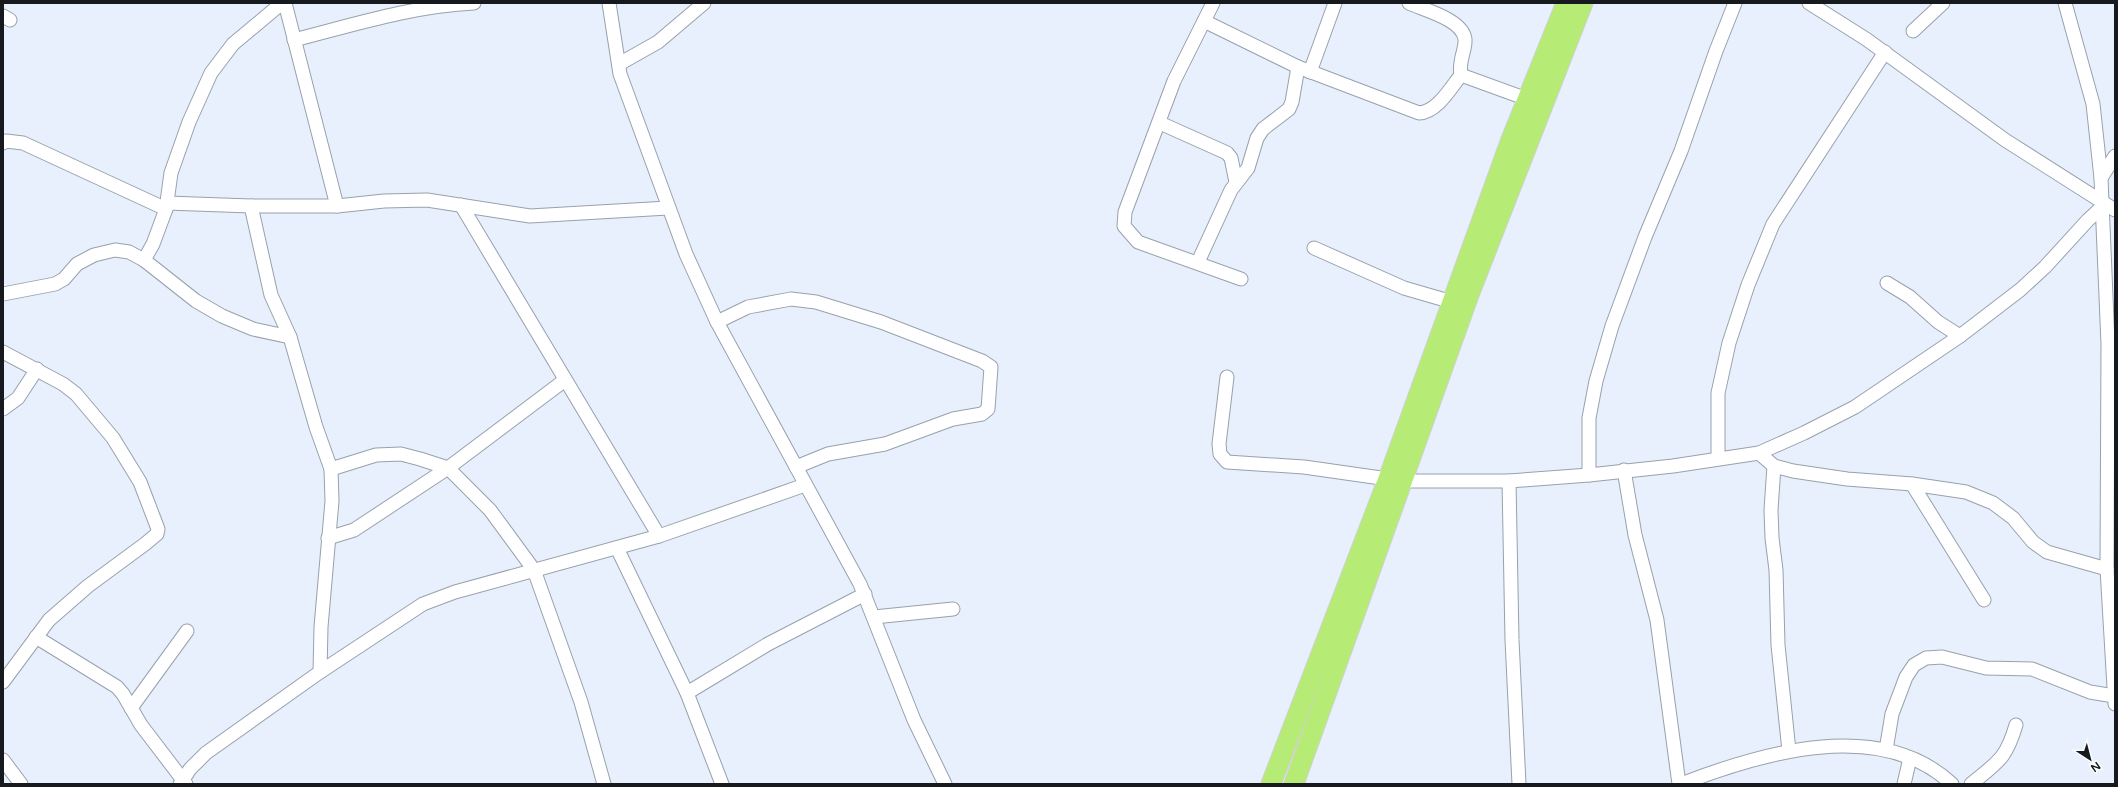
<svg xmlns="http://www.w3.org/2000/svg" width="2118" height="787" viewBox="0 0 2118 787" font-family="'Varela Round',sans-serif">
<style>
.lines{fill:none;stroke-linecap:round;stroke-linejoin:round}
.minor-casing{stroke:#98a1ac;stroke-width:15}
.highway-casing{stroke:#d0d1d2;stroke-width:21}
.minor{stroke:#fff;stroke-width:13}
.highway{stroke:#b6eb75;stroke-width:19}
</style>
<rect width="100%" height="100%" fill="#e7f0fc"/>
<g class="lines">
<defs>
<g id="minor">
<polyline points="285,3 337,206"/>
<polyline points="609,3 620,74 686,254 717,322 860,584 914,720 945,784"/>
<polyline points="1213,3 1174,81 1125,212 1124,226 1138,242 1241,279"/>
<path d="M1409,3C1424,10 1462,19 1465,39C1466,50 1458,61 1461,75"/>
<polyline points="1809,3 1866,39 2005,140 2115,210"/>
<polyline points="2065,3 2093,104 2101,178 2108,344 2107,569 2115,704"/>
<polyline points="3,16 10,20"/>
<path d="M1204,21L1298,67L1419,113C1437,112 1450,89 1461,75"/>
<polyline points="1913,31 1943,3"/>
<path d="M294,40C353,25 412,6 474,3"/>
<polyline points="619,64 658,42 704,3"/>
<polyline points="1310,72 1335,3"/>
<polyline points="1461,75 1527,99"/>
<polyline points="1160,123 1227,153 1231,158 1236,182"/>
<polyline points="3,143 6,141 23,143 166,209"/>
<polyline points="2101,178 2115,156"/>
<polyline points="167,203 251,206 337,206 384,201 427,200 530,216 668,208"/>
<polyline points="461,205 659,536"/>
<polyline points="251,206 271,295 290,337 316,427 331,469 332,501 321,627 320,672"/>
<polyline points="1314,248 1404,288 1459,304"/>
<polyline points="144,260 153,244 166,209 171,173 189,122 211,73 233,44 282,3"/>
<polyline points="1198,262 1231,190 1248,168 1257,138 1263,129 1289,109 1292,102 1298,67"/>
<polyline points="1887,283 1910,297 1938,322 1960,336"/>
<polyline points="3,294 55,284 64,279 77,264 94,255 115,250 129,252 144,260 196,301 222,316 253,329 290,337"/>
<polyline points="717,322 748,307 791,299 816,302 881,322 982,361 991,367 988,409 982,414 953,419 885,444 828,454 796,467"/>
<polyline points="3,352 63,384 76,394 113,438 140,482 158,529 157,534 145,544 88,586 49,620 3,682"/>
<polyline points="1227,377 1219,444 1220,454 1227,462 1304,467 1388,479"/>
<polyline points="3,409 18,398 37,369"/>
<polyline points="1759,453 1774,466 1793,471 1847,479 1912,484 1966,492 1993,503 2013,518 2033,542 2047,552 2107,569"/>
<polyline points="1718,457 1718,393 1729,343 1748,285 1773,224 1885,52"/>
<polyline points="1774,466 1771,510 1772,538 1776,570 1778,645 1789,751"/>
<polyline points="331,469 376,455 401,454 420,459 448,468 490,510 534,570 581,702 604,784"/>
<polyline points="1624,470 1635,535 1657,620 1679,784"/>
<polyline points="1589,475 1589,418 1596,381 1612,326 1645,237 1681,151 1716,51 1735,3"/>
<polyline points="1402,481 1509,481 1589,475 1673,466 1759,453 1804,433 1855,407 1960,336 2020,290 2045,267 2088,220 2102,207"/>
<polyline points="1509,481 1512,640 1519,784"/>
<polyline points="1912,484 1984,600"/>
<polyline points="328,538 354,530 448,468 565,380"/>
<polyline points="617,548 687,693 722,784"/>
<polyline points="874,617 953,609"/>
<polyline points="36,637 117,687 123,694 141,725 186,784"/>
<polyline points="687,693 768,644 865,594"/>
<polyline points="131,708 187,631"/>
<polyline points="1886,750 1892,714 1906,677 1914,665 1926,658 1942,657 1986,668 2032,669 2090,692 2114,696"/>
<polyline points="3,760 21,784"/>
<polyline points="180,784 190,769 206,753 320,672 423,604 455,592 659,536 805,485"/>
<path d="M1681,784C1761,753 1880,717 1952,784"/>
<polyline points="1904,784 1910,758"/>
<path d="M1971,784C1998,762 2006,759 2016,725"/>
</g>
<g id="highway">
<polyline points="1271,784 1388,479 1510,142 1566,3"/>
<polyline points="1294,784 1469,295 1583,3"/>
</g>
</defs>
<use href="#minor" class="minor-casing"/>
<use href="#highway" class="highway-casing"/>
<use href="#minor" class="minor"/>
<use href="#highway" class="highway"/>
</g>
<rect width="2118" height="787" fill="none" stroke="#161a1e" stroke-width="8"/>
<g transform="translate(2090 759) rotate(144)" stroke="#fbfdff" stroke-width="3" paint-order="stroke">
<path d="M0-3L7 15L0 10L-7 15Z" fill="#161a1e"/>
<text y="-6" font-size="11" font-weight="bold" text-anchor="middle" fill="#161a1e">N</text>
</g>
</svg>
